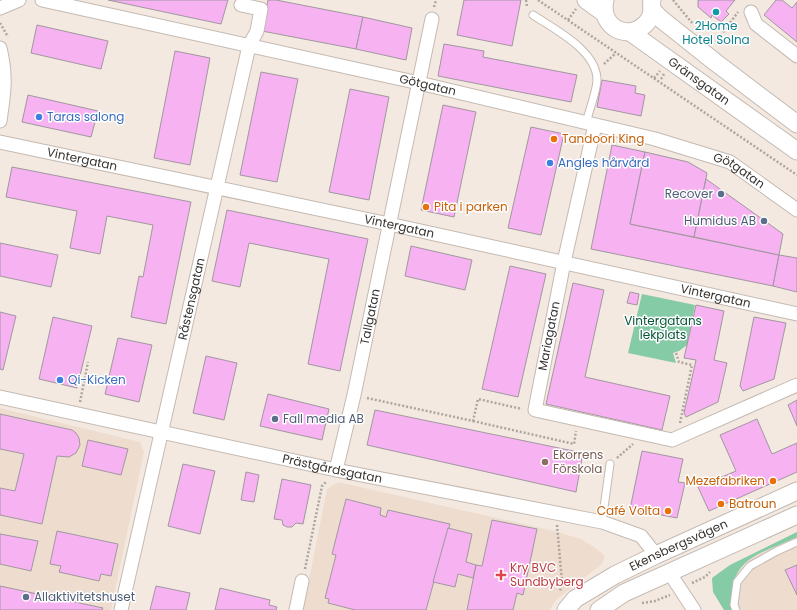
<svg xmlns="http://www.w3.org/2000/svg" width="797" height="610" viewBox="0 0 797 610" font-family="Poppins,sans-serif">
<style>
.built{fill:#eeddcf}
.green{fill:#85cba6}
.building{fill:#f7b2f2;stroke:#a0979f}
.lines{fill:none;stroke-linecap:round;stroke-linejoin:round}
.service-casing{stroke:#c4bab2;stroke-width:9}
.minor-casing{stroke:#c4bab2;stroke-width:15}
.tertiary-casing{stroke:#c4bab2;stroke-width:19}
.path{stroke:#ada59e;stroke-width:2.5;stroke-dasharray:2 2;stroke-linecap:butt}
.service{stroke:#fff;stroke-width:7}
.minor{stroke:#fff;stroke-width:13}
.tertiary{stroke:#fff;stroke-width:17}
.culture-dot{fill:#0f9aa8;stroke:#fff;stroke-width:1.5}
.shop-dot{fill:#3f7fe0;stroke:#fff;stroke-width:1.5}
.food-dot{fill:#e8710a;stroke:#fff;stroke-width:1.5}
.service-dot{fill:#5c6f8a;stroke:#fff;stroke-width:1.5}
.education-dot{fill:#8d6e63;stroke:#fff;stroke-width:1.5}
.health-dot{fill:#e0444e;stroke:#fff;stroke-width:1.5}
.labels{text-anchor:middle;stroke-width:3;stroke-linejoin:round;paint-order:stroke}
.culture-label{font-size:12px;fill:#0d838f;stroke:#fff}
.street-label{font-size:12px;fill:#373330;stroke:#fff}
.shop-label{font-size:12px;fill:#366cbe;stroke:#fff;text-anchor:start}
.food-label{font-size:12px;fill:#c56008;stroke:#fff;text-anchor:start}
.service-label{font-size:12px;fill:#4e5e75;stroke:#fff;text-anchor:end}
.park-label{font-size:12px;fill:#085637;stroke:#fff}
.education-label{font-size:12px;fill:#785e54;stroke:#fff;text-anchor:start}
.health-label{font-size:12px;fill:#be3a42;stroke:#fff;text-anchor:start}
</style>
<rect width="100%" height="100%" fill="#f4e9e0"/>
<g class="built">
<polygon points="0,408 140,442 144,452 111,610 0,610"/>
<polygon points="338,482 554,531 581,539 594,547 605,556 602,564 556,600 550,610 303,610 327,489"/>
<polygon points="797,532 797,610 724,610 713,592 712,578 730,565"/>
</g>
<g class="green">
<polygon points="642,294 695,305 687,345 679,351 673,353 676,363 628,353"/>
<path d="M797,532V537C756,556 729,557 731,610H724L713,592L712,578L730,565Z"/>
</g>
<g class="building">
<polygon points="108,0 228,0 221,24"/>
<polygon points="268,0 276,0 363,17 356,49 262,31"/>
<polygon points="464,0 521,0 512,46 457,35"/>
<polygon points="698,0 735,0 726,11 729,14 721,22 712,15 711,18 698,7"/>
<polygon points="776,0 782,0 792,8 797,2 797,42 764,15"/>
<polygon points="363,17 412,28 406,60 356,49"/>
<polygon points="37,25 108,41 101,69 31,53"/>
<polygon points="444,44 484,51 483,57 577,75 571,102 438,76"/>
<polygon points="175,51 210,58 190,165 154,158"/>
<polygon points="261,72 298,79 277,182 240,175"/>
<polygon points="602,80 636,86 635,93 645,95 641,116 597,107"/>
<polygon points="350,89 389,97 369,200 329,192"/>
<polygon points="28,95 98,111 91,137 22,122"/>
<polygon points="443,105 476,112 454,217 421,210"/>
<polygon points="531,127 564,134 541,235 508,228"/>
<polygon points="612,145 645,152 630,224 779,255 773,286 591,249"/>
<polygon points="645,152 688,162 707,173 694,237 630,224"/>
<polygon points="12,167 191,202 166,324 131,317 139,276 143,277 153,225 107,216 100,254 70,248 77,211 6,197"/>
<polygon points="706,179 783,234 779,255 694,237"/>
<polygon points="227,210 368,239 340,371 308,364 329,259 249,243 240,287 212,281"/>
<polygon points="0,243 58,255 51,287 0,276"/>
<polygon points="411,246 472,260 465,290 405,276"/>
<polygon points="779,255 797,258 797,292 773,286"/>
<polygon points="510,266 546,274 518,397 482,389"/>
<polygon points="573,283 604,290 585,377 670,396 662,430 546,404"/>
<polygon points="630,292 639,294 637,305 627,303"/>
<polygon points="696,305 724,311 714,360 727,363 718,402 686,417 684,413 696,360 684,358"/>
<polygon points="0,312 16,316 3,370 0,369"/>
<polygon points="53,317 92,326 77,388 39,379"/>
<polygon points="754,317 786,323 774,379 743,391 740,386"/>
<polygon points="118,338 152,345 139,402 105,394"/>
<polygon points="206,356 237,363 224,420 193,413"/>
<polygon points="268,394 329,409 322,440 260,426"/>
<polygon points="797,400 797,426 788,405"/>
<polygon points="375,410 583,453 576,492 367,445"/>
<polygon points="0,414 72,430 76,433 79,438 80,445 76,453 69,457 57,456 42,524 0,515 0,488 15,491 24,454 0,449"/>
<polygon points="757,419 772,454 797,443 797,472 709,511 698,487 736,471 720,435"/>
<polygon points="88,440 128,449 121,475 82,466"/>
<polygon points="642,451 683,459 678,482 685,483 677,518 630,509"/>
<polygon points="183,464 215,471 200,534 168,526"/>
<polygon points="246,472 259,475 254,502 241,500"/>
<polygon points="282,479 311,485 303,524 296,523 292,527 287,527 283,525 282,520 274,519"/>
<polygon points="346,499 381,508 380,515 386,517 388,510 450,524 426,610 355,610 328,603 329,599 325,598 336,555 332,554"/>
<polygon points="492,520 537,529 523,595 517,593 513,610 467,610 476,565 482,566"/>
<polygon points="448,528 472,534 466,562 476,565 473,578 458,574 455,587 433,582"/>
<polygon points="57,531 118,544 111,576 101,574 99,581 59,572 61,566 50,564"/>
<polygon points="0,534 38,541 31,571 0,564"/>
<polygon points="797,565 797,595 785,570"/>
<polygon points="0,586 103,608 102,610 0,610"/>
<polygon points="156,586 190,593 186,610 150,610"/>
<polygon points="220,588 270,600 269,605 277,607 276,610 215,610"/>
</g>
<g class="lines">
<defs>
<g id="service">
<path d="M533,15C554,29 598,51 597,81C596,93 589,111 586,123"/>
<polyline points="602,522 610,464"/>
<polyline points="736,610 734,605 737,582 750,566 777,551 797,542"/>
</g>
<g id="minor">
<path id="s1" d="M42,0L419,83L655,139L730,162L797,210"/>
<polyline points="0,8 19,0"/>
<polyline points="751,12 756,24 797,56"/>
<path d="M0,48C7,76 4,94 0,121"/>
<polyline points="595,125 564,262 535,410 672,440 797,385"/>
<path id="s2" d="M0,142L389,224L797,314"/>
<path id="s3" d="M0,397L336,470L602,522L641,536L656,555"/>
<path id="s4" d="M336,470L354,395L432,19"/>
<polyline points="669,572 694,610"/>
<path id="s5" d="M121,610L249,46L257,31L261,9L241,5"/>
<polyline points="296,610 302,581"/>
</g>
<g id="tertiary">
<polyline points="586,0 604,13"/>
<path id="s6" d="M605,0C601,18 612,32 630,32L797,151"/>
<polyline points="652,10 661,19 715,62 797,124"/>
<path d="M630,32C641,30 651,22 652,10C652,6 651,4 652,0"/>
<path id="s7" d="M566,610L575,599L615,575L656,555L797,491"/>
<polyline points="599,610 624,593 797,515"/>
</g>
</defs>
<use href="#service" class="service-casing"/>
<use href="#minor" class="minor-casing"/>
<use href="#tertiary" class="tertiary-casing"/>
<g class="path">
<polyline points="526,0 527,7"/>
<polyline points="538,0 797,175"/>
<polyline points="673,0 693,24"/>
<polyline points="434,7 436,0"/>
<polyline points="568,20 576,9"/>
<polyline points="0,23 8,37"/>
<polyline points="716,42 738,12"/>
<polyline points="604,64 616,53"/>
<polyline points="654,78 660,71"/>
<polyline points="661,79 664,74"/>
<polyline points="676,353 679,362 692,365 680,423"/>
<polyline points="367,398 473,421 478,399 522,409"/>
<polyline points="80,402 88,362"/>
<polyline points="473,421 574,444 576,431"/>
<polyline points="617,458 633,444"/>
<polyline points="557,525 562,582 560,592"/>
<polyline points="305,569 322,486 327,481"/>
<polyline points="692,583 705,577 710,572"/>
<polyline points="642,603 655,601 670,595"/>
</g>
<use href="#service" class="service"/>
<use href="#minor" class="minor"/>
<use href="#tertiary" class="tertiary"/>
</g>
<circle class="culture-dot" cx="716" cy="12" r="4"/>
<g class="shop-dot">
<circle cx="39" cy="117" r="4"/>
<circle cx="550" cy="163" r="4"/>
<circle cx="60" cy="380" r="4"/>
</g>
<g class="food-dot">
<circle cx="554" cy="139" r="4"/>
<circle cx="426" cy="207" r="4"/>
<circle cx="773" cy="481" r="4"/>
<circle cx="721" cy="504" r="4"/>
<circle cx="668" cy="511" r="4"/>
</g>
<g class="service-dot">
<circle cx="721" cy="194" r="4"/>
<circle cx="764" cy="221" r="4"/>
<circle cx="275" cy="419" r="4"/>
<circle cx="26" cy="597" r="4"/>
</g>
<circle class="education-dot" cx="545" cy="462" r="4"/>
<path class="health-dot" d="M499 569h4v4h4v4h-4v4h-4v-4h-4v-4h4z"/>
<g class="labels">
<g class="culture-label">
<text x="716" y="30">2Home<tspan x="716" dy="14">Hotel Solna</tspan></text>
</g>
<g class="street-label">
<text dy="4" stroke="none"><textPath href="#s6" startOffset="132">Gränsgatan</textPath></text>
<text dy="4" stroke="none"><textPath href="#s1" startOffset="395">Götgatan</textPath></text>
<text dy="4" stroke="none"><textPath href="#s2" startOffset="84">Vintergatan</textPath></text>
<text dy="4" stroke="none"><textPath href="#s1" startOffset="719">Götgatan</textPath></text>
<text dy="4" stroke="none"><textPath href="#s2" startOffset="408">Vintergatan</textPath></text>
<text dy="4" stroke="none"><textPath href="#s2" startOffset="732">Vintergatan</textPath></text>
<text dy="4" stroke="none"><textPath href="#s5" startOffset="319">Råstensgatan</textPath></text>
<text dy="4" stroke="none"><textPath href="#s4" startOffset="157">Tallgatan</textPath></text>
<text transform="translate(549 336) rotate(-79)" y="4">Mariagatan</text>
<text dy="4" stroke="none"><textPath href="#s3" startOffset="340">Prästgårdsgatan</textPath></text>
<text dy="4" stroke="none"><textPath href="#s7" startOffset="131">Ekensbergsvägen</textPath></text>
</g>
<g class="shop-label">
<text x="47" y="121">Taras salong</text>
<text x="558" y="167">Angles hårvård</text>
<text x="68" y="384">Qi-Kicken</text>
</g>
<g class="food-label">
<text x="562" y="143">Tandoori King</text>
<text x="434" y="211">Pita i parken</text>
<text x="765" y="485" text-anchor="end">Mezefabriken</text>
<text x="729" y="508">Batroun</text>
<text x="660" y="515" text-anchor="end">Café Volta</text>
</g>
<g class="service-label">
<text x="713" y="198">Recover</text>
<text x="756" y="225">Humidus AB</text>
<text x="283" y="423" text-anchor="start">Fall media AB</text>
<text x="34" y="601" text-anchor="start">Allaktivitetshuset</text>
</g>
<g class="park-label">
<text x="663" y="325">Vintergatans<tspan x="663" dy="14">lekplats</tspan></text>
</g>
<g class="education-label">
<text x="553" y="459">Ekorrens<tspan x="553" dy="14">Förskola</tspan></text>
</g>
<g class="health-label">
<text x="510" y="572">Kry BVC<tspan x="510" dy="14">Sundbyberg</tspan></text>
</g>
</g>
</svg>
